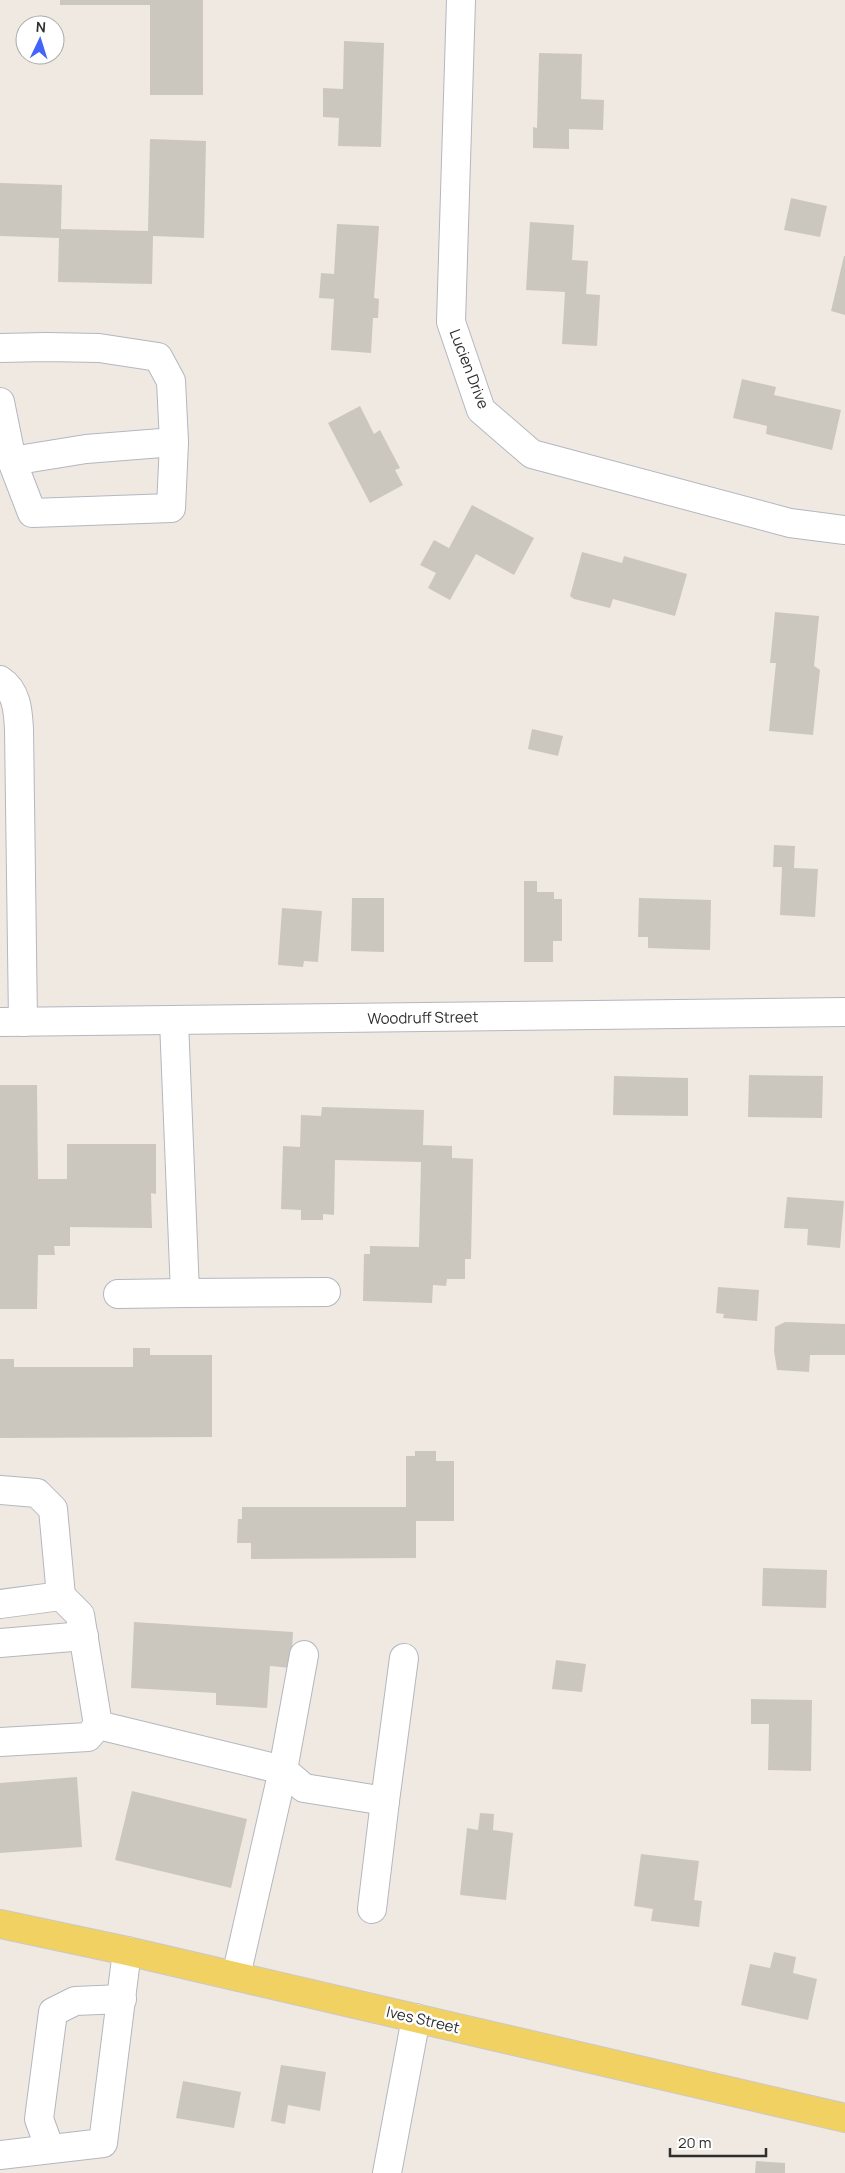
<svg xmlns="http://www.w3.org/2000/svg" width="845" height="2173" viewBox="0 0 845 2173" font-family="Manrope,sans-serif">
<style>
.building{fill:#cbc7bf}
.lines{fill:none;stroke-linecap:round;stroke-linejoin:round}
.minor-casing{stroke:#b4b7c1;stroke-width:30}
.major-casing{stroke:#c9c9c9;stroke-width:30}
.minor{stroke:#fff;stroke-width:28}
.major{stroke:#f2d163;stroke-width:28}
.labels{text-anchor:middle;stroke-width:5;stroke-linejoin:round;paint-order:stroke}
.street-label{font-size:15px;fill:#2e2e2e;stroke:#fff}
</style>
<rect width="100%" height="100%" fill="#efe9e1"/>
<g class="building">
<polygon points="60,0 203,0 203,95 150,95 150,5 60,5"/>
<polygon points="344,41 384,43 381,147 338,146 339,118 323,117 323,88 343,89"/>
<polygon points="539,53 582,54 581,99 604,100 603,130 569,129 569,149 533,148 533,127 537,128"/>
<polygon points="150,139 206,141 204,238 153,236 152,284 58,282 59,238 0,236 0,183 62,185 61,229 148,231"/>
<polygon points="791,198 827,206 820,237 784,230"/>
<polygon points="530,222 574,225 572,260 588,261 586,294 600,295 597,346 562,344 565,292 526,290"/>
<polygon points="337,224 379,226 374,298 379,299 378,318 373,318 371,353 331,350 334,299 319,298 321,273 334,274"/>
<polygon points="844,256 845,256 845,315 831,311"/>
<polygon points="742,379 776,387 774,395 841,410 832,450 766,434 767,426 733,418"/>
<polygon points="360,406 374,434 380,430 400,468 395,470 403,485 370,503 328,423"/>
<polygon points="472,505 534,538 514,575 476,554 450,600 428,588 436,573 420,565 434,540 449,548"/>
<polygon points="582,552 622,563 624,556 687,574 675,616 613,599 610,608 574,599 570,596"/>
<polygon points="775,612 819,616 814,666 820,670 813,735 769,731 776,663 770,663"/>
<polygon points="532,729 563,736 558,756 528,749"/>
<polygon points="774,845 795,846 794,868 818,869 815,917 780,915 782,867 773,867"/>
<polygon points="524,881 537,881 537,892 554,892 554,899 562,899 562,941 553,941 553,962 524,962"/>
<polygon points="352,898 384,898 384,952 351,951"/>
<polygon points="639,898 711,900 710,950 648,948 648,937 638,937"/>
<polygon points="282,908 322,911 318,962 304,961 303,967 278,965"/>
<polygon points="749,1075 823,1076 822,1118 748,1117"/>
<polygon points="614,1076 688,1078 688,1116 613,1115"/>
<polygon points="0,1085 37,1085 38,1179 67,1179 67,1144 156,1144 156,1194 151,1193 152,1228 70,1227 70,1246 54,1246 55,1255 38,1255 37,1309 0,1309"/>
<polygon points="322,1107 424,1110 423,1145 452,1146 452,1158 473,1159 471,1259 465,1259 465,1279 447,1279 446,1286 433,1285 432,1303 363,1301 364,1254 370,1254 370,1246 419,1247 421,1162 335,1160 334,1215 323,1214 323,1220 301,1220 301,1210 281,1209 283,1146 300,1147 301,1115 321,1116"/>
<polygon points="787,1197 844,1201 840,1248 807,1245 808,1229 784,1228"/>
<polygon points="718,1287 759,1290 757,1321 723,1318 724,1314 716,1313"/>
<polygon points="785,1322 845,1324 845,1355 810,1355 809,1372 777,1370 774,1351 775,1327"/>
<polygon points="133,1348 150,1348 150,1355 212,1355 212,1437 0,1438 0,1359 14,1359 14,1367 133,1367"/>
<polygon points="415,1451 436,1451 436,1461 454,1461 454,1521 416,1521 416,1558 251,1559 251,1543 237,1543 238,1519 242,1519 242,1507 406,1507 406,1456 415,1456"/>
<polygon points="763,1568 827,1570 826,1608 762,1606"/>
<polygon points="134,1622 293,1632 291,1668 270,1666 267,1708 216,1705 216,1693 131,1688"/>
<polygon points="556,1660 586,1664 582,1692 552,1689"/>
<polygon points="751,1699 812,1700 811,1771 768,1770 769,1724 751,1724"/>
<polygon points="77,1777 82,1847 0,1853 0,1783"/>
<polygon points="132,1791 247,1819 231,1888 115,1860"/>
<polygon points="480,1813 494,1814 493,1830 513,1833 506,1900 460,1895 467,1828 478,1830"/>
<polygon points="641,1854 699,1861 694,1900 702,1901 699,1927 651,1921 653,1909 634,1906"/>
<polygon points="774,1952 796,1957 793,1973 817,1979 808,2020 741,2005 750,1964 770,1968"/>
<polygon points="281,2065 326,2072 320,2111 288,2105 285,2124 271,2121"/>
<polygon points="183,2081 241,2092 234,2128 176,2118"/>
<polygon points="756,2161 785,2163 785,2173 755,2173"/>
</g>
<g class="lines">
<defs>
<g id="minor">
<polyline points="461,0 451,322 481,410 532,454 790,523 845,530"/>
<polyline points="0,348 46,347 99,348 158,357 171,381 174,442 86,449 12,461 0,402"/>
<polyline points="12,461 32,513 171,508 174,442"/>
<path d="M0,680C17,691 18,711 19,729L23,1022"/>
<polyline points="174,1021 185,1293 326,1292"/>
<polyline points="0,1022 845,1012"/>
<polyline points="118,1294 185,1293"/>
<polyline points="0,1490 37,1493 53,1509 61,1596"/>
<polyline points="0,1604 61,1596 80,1615 98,1725 88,1737 0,1742"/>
<polyline points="0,1643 84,1636"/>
<polyline points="98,1725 283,1770 304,1788 385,1801 404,1658"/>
<polyline points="372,1909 385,1801"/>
<polyline points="236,1976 283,1770 304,1655"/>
<polyline points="50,2149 39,2119 53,2012 75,2001 122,1999"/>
<polyline points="0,2155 103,2143 127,1951"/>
<polyline points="387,2173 416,2018"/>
</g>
<polyline id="major" points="0,1924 127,1951 845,2118"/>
</defs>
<use href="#minor" class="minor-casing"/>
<use href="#major" class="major-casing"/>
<use href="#minor" class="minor"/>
<use href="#major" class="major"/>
</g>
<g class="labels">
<g class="street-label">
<text transform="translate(469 369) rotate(69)" y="5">Lucien Drive</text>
<text transform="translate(423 1018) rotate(-1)" y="5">Woodruff Street</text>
<text transform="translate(423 2020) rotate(13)" y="5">Ives Street</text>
</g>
</g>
<g transform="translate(40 40) rotate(4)"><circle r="24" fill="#ffffff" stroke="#ababab"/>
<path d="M0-4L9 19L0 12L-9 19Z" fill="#4264fb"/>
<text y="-8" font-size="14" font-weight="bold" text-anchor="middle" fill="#2e2e2e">N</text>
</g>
<path d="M670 2148v8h96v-8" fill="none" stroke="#2e2e2e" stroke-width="2.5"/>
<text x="678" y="2148" font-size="15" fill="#2e2e2e" stroke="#ffffff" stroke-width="4" paint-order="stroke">20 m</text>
</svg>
